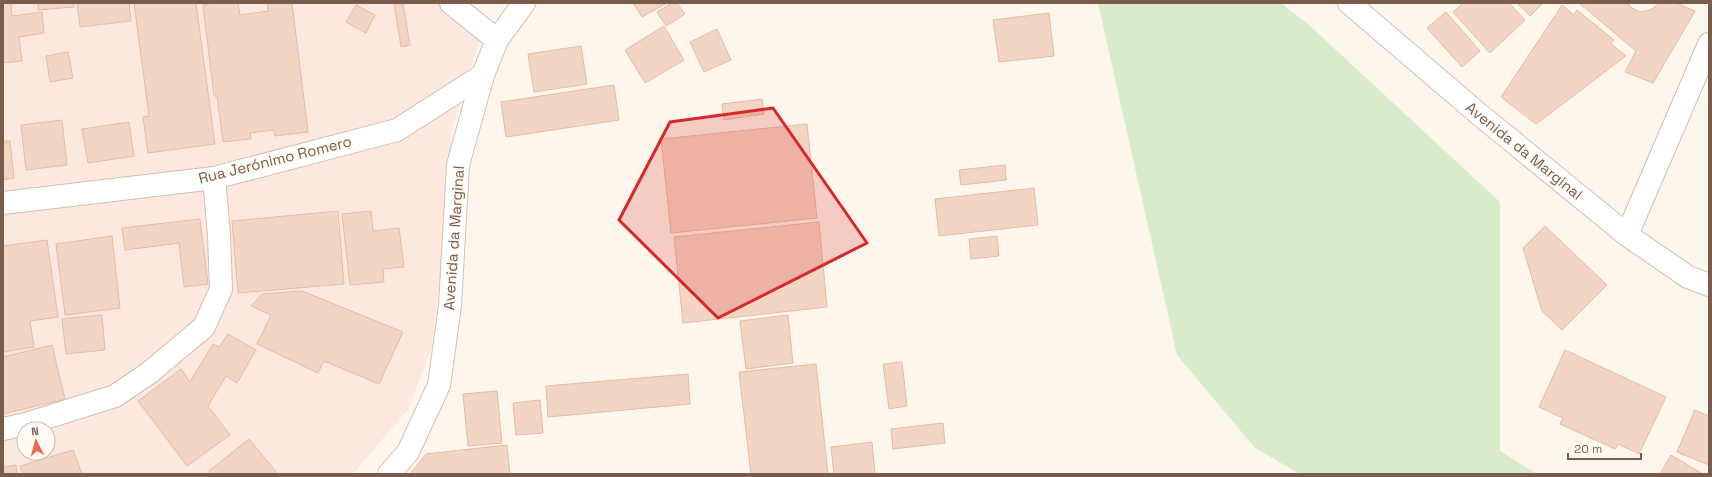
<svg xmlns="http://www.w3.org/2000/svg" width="1712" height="477" viewBox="0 0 1712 477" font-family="'Space Grotesk',sans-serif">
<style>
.commercial{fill:#fde8e0;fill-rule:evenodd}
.green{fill:#d8ecc9}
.building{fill:#f3d5c3;stroke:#e6bba3}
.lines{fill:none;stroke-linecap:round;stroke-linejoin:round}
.street-casing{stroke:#d1beb0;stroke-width:24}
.secondary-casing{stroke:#d6c0b0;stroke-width:24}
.street{stroke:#fff;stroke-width:22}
.secondary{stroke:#fff;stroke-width:22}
.marked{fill:#d62828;fill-opacity:0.2;stroke:#d62828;stroke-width:3;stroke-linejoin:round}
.labels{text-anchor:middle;stroke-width:3;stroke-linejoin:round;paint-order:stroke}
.street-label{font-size:15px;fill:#7a5c4d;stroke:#fffaf3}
</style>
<rect width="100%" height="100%" fill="#fdf6ec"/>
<path class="commercial" d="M3,3H467L485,16L482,31L451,133L447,228L431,350L408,409L353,474H3ZM24,429H48V453H24Z"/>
<polygon class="green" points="1098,3 1281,3 1308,24 1500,202 1500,451 1537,474 1300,474 1255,448 1177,355"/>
<g class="building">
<polygon points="3,3 11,3 12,16 42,12 44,33 19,37 22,61 3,63"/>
<polygon points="38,3 74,3 74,7 38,10"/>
<polygon points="77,3 129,3 131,21 80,27"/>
<polygon points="134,3 196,3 215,144 148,153 143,117 149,116"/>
<polygon points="215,3 238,3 240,15 268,11 267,3 292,3 308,132 275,136 274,130 250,133 251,139 223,142 217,96 214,96 203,5"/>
<polygon points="394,3 403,3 410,45 401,47"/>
<polygon points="633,3 667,3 642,17"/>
<polygon points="672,3 677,3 685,14 666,26 657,12"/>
<polygon points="1463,3 1509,3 1525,20 1490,53 1453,12"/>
<polygon points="1517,3 1543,3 1530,16"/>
<polygon points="1579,3 1627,3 1632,8 1640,12 1650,10 1655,7 1658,3 1676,3 1695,11 1653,83 1625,72 1636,51"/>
<polygon points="356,5 375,15 366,33 346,22"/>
<polygon points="1562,5 1574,15 1577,10 1614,40 1611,44 1626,56 1536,124 1501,97"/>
<polygon points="1446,12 1480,51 1462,67 1427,28"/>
<polygon points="1049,13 1054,56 999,62 993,20"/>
<polygon points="664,26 684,60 645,83 625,50"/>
<polygon points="717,29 731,60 704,72 690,42"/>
<polygon points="581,46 587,84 534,92 528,54"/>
<polygon points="68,52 73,78 50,82 46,56"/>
<polygon points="614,85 619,120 506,137 501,102"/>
<polygon points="762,99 764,114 724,120 722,104"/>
<polygon points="62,120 67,165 26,170 21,125"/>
<polygon points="129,122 134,156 88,163 82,129"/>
<polygon points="807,124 817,218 671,233 661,139"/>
<polygon points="3,141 10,141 14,178 3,180"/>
<polygon points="1005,165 1006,180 961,185 959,170"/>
<polygon points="1034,188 1038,225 939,236 935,199"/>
<polygon points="338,211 344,284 238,293 232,221"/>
<polygon points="371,211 373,231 399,228 404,267 383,269 384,282 350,285 342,214"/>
<polygon points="200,219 208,284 184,287 179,243 125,250 122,228"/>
<polygon points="819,222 827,307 683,323 674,237"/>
<polygon points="1545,226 1607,285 1562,330 1542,311 1523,248"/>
<polygon points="112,236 120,308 65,315 56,244"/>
<polygon points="997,236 999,256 971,259 969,239"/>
<polygon points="47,240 58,317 30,321 34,347 3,352 3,246"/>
<polygon points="302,291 403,332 379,384 324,361 318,373 257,344 271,315 251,306 262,294"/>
<polygon points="102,315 105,350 66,354 62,319"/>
<polygon points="788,315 793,363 746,369 740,321"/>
<polygon points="228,334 256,350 237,383 226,376 208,406 230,435 187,466 138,401 181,369 190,382 213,344 219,347"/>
<polygon points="52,345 65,399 3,414 3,357"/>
<polygon points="1565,350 1666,397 1639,454 1618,444 1615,449 1560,424 1563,418 1539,407"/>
<polygon points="902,362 907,406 889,409 883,364"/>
<polygon points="816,364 828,474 751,474 739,372"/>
<polygon points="688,374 690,404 548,417 546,386"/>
<polygon points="497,391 502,443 468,446 463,394"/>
<polygon points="540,400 543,433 516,435 513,403"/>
<polygon points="1695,410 1709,416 1709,465 1677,452"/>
<polygon points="943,423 945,443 893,449 891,429"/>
<polygon points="249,439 278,474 211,474 209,471"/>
<polygon points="872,442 875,474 834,474 831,447"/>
<polygon points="507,445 510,474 410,474 426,454"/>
<polygon points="73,450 82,474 23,474 20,466"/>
<polygon points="1671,455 1703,474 1660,474"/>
<polygon points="16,465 17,474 3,474 3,467"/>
</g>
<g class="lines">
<defs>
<g id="street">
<polyline points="451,3 497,40"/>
<polyline points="3,203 214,178 397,130 483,75"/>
<polyline points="1627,235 1709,44"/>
<polyline points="3,429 26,424 115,396 149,373 204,327 221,289 219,235 214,178"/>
</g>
<g id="secondary">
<polyline points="1349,3 1480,115 1627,235 1688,277 1709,285"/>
<polyline points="389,474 408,452 439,385 450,306 458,165 483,75 497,40 524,3"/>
</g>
</defs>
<use href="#street" class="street-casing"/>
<use href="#secondary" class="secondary-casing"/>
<use href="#street" class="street"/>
<use href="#secondary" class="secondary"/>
</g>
<path class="marked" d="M773,108L867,243L718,318L619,220L670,122Z"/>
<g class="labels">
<g class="street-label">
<text transform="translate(1524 151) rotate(39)" y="5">Avenida da Marginal</text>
<text transform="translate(275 160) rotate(-14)" y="5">Rua Jerónimo Romero</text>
<text transform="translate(454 238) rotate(-86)" y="5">Avenida da Marginal</text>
</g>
</g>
<rect width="1712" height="477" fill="none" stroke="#7a5c4d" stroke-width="8"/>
<g transform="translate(36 441) rotate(354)"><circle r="19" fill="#fffaf3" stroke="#cabbb1"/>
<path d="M0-3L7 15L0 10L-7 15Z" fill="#e76f51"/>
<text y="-6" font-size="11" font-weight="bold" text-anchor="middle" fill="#7a5c4d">N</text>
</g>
<path d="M1568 453v6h73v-6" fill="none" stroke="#7a5c4d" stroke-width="2"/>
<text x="1574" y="453" font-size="12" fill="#7a5c4d" stroke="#fffaf3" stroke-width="3" paint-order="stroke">20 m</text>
</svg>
